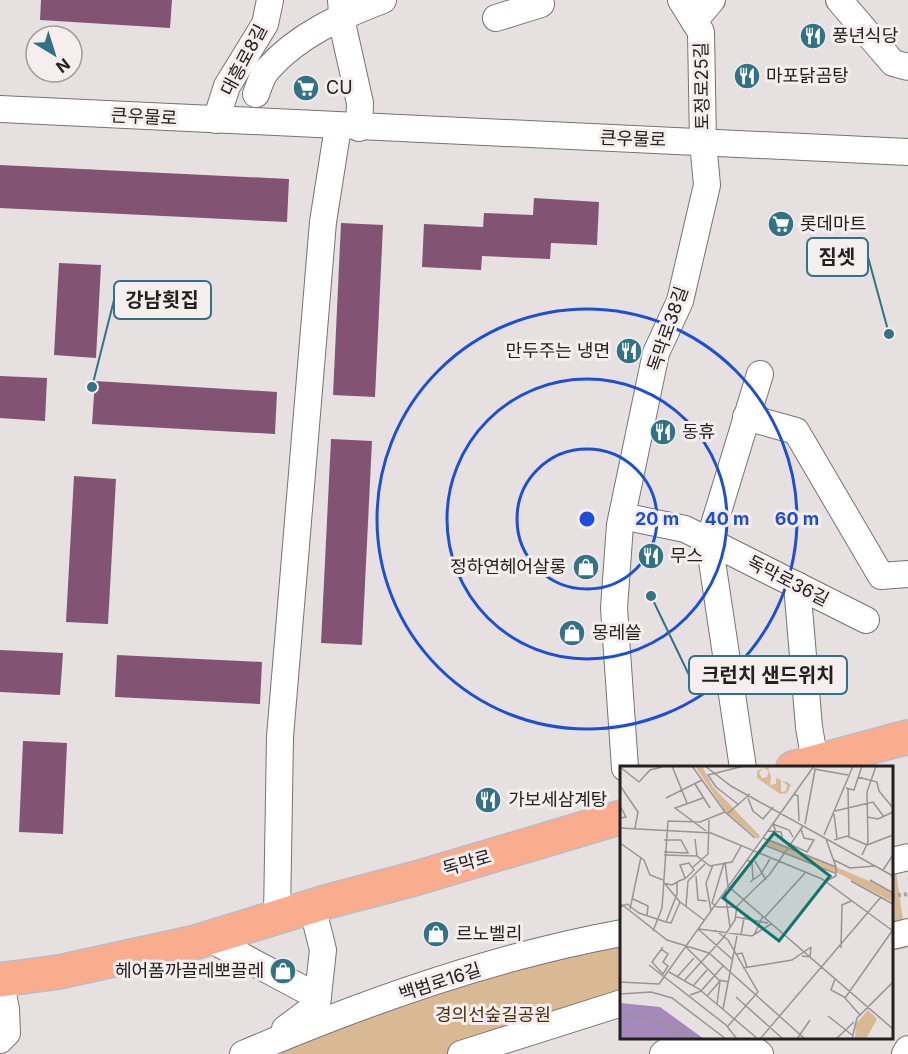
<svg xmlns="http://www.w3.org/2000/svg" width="908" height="1054" viewBox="0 0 908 1054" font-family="Inter,'Noto Sans KR',sans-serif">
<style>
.green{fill:#d9b894}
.building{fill:#825373}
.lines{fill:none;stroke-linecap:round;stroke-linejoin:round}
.minor-casing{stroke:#787272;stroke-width:28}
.major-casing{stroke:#bdbcbc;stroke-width:36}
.path{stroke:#a8a2a3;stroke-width:4;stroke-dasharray:3 3;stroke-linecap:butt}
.minor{stroke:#fff;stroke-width:26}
.major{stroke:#faac8f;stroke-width:33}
.ring{fill:none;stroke:#1d4ed8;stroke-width:3}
.labels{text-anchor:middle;stroke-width:6;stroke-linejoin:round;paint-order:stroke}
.poi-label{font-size:18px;fill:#232021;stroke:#f5edee;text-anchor:start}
.street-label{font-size:18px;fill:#232021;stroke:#f5edee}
.park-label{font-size:18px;fill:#4c3009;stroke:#f5edee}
.inset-road{fill:none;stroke:#999394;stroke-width:1.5}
.view{fill:#0f766e;fill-opacity:0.15;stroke:#0f766e;stroke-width:3}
.inset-edge{fill:none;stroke:#232021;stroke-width:3}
.centre{fill:#1d4ed8;stroke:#f5edee;stroke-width:3}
.ring-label{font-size:18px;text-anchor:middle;font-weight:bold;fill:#1d4ed8;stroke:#f5edee;stroke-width:6;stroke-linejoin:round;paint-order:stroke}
.leader{fill:none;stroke:#317385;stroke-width:2}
.callout-dot{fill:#317385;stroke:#f5edee;stroke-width:2}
.callout{fill:#f5edee;stroke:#317385;stroke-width:2}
.callout-label{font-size:20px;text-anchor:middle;font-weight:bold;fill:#232021}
</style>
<rect width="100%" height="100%" fill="#e7e0e1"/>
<g class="green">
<polygon points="892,864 895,864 907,948 892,951"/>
<polygon points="621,935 621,1014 498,1054 245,1054"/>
</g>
<g class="building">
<polygon points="41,0 172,0 170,28 40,20"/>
<polygon points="0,165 289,179 287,222 0,208"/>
<polygon points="534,198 599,202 597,245 551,243 550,259 482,256 481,270 422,267 424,224 483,227 484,213 533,215"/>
<polygon points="341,223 383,225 375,397 333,395"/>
<polygon points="59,263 101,265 96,358 54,355"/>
<polygon points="0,376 47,378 45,421 0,418"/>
<polygon points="95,381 277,392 275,434 92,424"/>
<polygon points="331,439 372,441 362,645 321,643"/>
<polygon points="74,476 116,479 108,624 66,622"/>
<polygon points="0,650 63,653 60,695 0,692"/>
<polygon points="117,655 262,662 260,704 115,697"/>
<polygon points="23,741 67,743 63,834 19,832"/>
</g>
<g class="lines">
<defs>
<g id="minor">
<polyline points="341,0 343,27 360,103 359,128"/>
<polyline points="839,0 893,63 908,67"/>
<polyline points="496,18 541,4 540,0"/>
<polyline points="694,21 712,0"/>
<path d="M256,94C259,86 262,75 268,69C298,35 341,16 383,0"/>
<polyline points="0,109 908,152"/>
<polyline points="216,120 227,86 265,24 270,0"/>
<polyline points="746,417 796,431 881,576 908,574"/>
<polyline points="622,516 685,529 866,620"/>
<polyline points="797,585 809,727 815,762"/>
<polyline points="625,768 614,608 620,525 656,353 680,301 707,185 703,142 701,32 681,0"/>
<polyline points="743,768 709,541 760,374"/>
<polyline points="892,861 908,857"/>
<polyline points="277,916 280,737 323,222 338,127"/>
<polyline points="892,936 908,932"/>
<polyline points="208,938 318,997"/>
<polyline points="285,1029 317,1005 323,950 312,906"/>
<polyline points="0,1040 7,1033 6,1009 0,980"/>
<path d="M243,1054C360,1004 496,956 622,933"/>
<polyline points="461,1054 622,1003"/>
<polyline points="663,1054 667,1051 747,1044 760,1054"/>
<polyline points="905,1054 908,1049"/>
</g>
<g id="major">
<polyline points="793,768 908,737"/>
<polyline points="0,980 59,972 196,942 326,902 417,878 622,817"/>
</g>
</defs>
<use href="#minor" class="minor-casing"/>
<use href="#major" class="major-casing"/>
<polyline class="path" points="892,896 908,894"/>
<use href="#minor" class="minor"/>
<use href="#major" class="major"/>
</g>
<g class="ring">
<circle cx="587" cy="519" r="70"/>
<circle cx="587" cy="519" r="140"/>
<circle cx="587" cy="519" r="210"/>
</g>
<defs>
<symbol id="restaurant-disc" viewBox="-11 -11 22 22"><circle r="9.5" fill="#317385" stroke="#f5edee"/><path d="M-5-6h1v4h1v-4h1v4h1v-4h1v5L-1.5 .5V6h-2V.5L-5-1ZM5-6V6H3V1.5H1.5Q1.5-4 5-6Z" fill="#fff"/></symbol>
<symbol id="supermarket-disc" viewBox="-11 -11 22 22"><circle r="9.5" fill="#317385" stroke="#f5edee"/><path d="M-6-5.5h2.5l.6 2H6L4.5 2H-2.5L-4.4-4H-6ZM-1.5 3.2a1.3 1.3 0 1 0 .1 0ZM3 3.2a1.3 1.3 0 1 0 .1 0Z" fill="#fff"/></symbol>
<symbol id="shop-disc" viewBox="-11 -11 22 22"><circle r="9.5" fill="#317385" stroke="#f5edee"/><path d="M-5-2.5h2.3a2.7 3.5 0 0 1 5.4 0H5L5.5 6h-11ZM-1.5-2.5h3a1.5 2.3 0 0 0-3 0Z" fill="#fff"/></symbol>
</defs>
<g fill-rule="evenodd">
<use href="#restaurant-disc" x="798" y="21" width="30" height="30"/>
<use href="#restaurant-disc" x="732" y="61" width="30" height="30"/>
<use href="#supermarket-disc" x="291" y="73" width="30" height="30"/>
<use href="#supermarket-disc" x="766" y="209" width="30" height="30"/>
<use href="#restaurant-disc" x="614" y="336" width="30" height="30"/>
<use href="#restaurant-disc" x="648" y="417" width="30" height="30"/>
<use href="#restaurant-disc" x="636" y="541" width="30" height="30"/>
<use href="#shop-disc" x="571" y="552" width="30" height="30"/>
<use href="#shop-disc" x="557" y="618" width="30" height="30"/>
<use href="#restaurant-disc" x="473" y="785" width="30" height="30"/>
<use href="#shop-disc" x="421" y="919" width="30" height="30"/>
<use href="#shop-disc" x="268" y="956" width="30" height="30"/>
</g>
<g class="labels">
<g class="poi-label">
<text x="832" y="42">풍년식당</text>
<text x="766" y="82">마포닭곰탕</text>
<text x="326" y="94">CU</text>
<text x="800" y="230">롯데마트</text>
<text x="610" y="357" text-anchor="end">만두주는 냉면</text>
<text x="682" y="438">동휴</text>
<text x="670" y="562">무스</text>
<text x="566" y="573" text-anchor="end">정하연헤어살롱</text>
<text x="592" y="639">몽레쓸</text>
<text x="508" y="806">가보세삼계탕</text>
<text x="456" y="940">르노벨리</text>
<text x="264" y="977" text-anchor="end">헤어폼까끌레뽀끌레</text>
</g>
<g class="street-label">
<text transform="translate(244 60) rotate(-62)" y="6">대흥로8길</text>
<text transform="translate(702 86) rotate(-91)" y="6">토정로25길</text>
<text transform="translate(144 117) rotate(3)" y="6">큰우물로</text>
<text transform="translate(633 139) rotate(2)" y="6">큰우물로</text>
<text transform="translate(668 329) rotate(-71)" y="6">독막로38길</text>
<text transform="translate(788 581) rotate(27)" y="6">독막로36길</text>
<text transform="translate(467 863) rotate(-16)" y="6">독막로</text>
<text transform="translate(440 982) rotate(-18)" y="6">백범로16길</text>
</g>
<g class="park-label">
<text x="493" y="1021">경의선숲길공원</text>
</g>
</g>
<g transform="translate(620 766)">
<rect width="273" height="273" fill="#e7e0e1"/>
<path d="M75,0H82L93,21L140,70L138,73L106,46ZM148,1L151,11L150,19L156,18V12L161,14V26L166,25L167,19L162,15L167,16L171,19L167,27L160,28L137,12V5L143,2L139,7L142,12L147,11L149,5L144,2ZM149,73L254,117L273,128V136L218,107L145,79ZM248,244L257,253L246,273H235L236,258Z" fill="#d9b894"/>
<path d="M0,237L40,241L84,273H0Z" fill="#a488ba"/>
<path class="inset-road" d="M52,0L67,37M72,0L105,46L135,72M85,0L111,20L273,110M0,1L19,16M194,3L228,9M238,11L257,16L259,25L273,42M19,16L30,4L42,1M75,18L90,42M1,21L18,46L15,62M226,22L234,24L242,0M228,23L229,71M174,28L178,30L179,55M46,32L82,14M83,32L55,42L86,65M128,32L133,45L143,53L153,41M119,39L96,21L88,9L124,0M0,40L6,51L0,52M215,45L253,36L264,51M107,48L130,28M214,48L217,72M247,51L258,53L273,46M185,58L195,4M0,62L91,67L202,113L273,165M148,65L161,66L163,75L187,86L194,74L184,72L181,63M156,66L153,58L169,64L173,71M204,69L233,0M143,72L216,101M75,73L77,90L90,100L112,96L121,80M206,73L216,101V110L206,115M214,74L227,70L247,79M0,77L24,94L30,109L43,114M144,79L215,107M247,79L273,69M44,86L68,87L61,74H44M44,89L77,90M242,89L248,76L247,26L256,0M127,94L132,97L133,114M214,94L230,102L255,100M135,95L146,114M105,96L108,120L273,263M104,97L92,137L97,141H117M73,101L88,88L89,54M263,104L273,89M76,110L78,134L87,135M250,114L273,127M231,115L273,138M130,116L141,108L151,91M43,117L52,119L59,115L64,113L66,112L74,104L69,97L60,99L65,112M45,118L60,136L84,154M105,125L110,161M13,133L28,140L27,150M0,137L47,174L89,187L185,273M66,140L68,115L85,98M0,141L7,138L19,147L46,156M10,143L21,91M91,145L86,117L93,99M116,151L148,157M145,151L185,107M46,156L57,128V116M46,156L51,157L60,136M78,163L112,193M79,163L132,170L151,158M95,164L108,174L138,226L108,260M33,165L42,142L48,55L80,56L105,46M121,169L124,152L129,150M134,169L143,150M66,181L99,214L109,216M221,182L222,139L231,135M41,183L48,188L43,196L48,200L43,208L32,196L43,181M117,188L122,187L127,201M182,190L190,191L191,181M29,199L106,259L117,273M123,202L172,194L191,181M49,206L79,223L138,273M57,211L74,192M215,213L211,224L226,232M64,215L103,172L115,154L117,140L150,108L183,60M0,216L39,218M39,218L194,0M73,220L87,204M0,228L31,226L52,232L106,273M70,229L81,225L103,200M87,230L100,215M116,231L163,273M97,238L100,215M103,243L117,170M0,248L36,254L73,273M240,249L225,232L272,165M208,250L232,269M140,273L261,131M177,273L190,254M216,273L234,256M232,273L237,252L273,216"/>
<path class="view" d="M154,67L210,110L159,175L103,132Z"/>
<rect width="273" height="273" class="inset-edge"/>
</g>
<circle cx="587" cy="519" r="9" class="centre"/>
<g class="ring-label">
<text x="657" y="525">20 m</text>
<text x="727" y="525">40 m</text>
<text x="797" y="525">60 m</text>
</g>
<path class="leader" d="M889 334L868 257M92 387L114 300M651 596L689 675"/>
<g class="callout-dot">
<circle cx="889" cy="334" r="6"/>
<circle cx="92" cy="387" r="6"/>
<circle cx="651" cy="596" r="6"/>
</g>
<g class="callout">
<rect x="807" y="238" width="61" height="38" rx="6"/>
<rect x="114" y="281" width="97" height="38" rx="6"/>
<rect x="689" y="656" width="158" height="38" rx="6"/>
</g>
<g class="callout-label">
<text x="837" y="264">짐셋</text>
<text x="162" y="307">강남횟집</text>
<text x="768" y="682">크런치 샌드위치</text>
</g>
<g transform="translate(54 54) rotate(142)"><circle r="28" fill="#f5edee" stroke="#a19b9c" stroke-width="1.5"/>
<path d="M0-4.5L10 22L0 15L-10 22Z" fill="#317385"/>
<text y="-9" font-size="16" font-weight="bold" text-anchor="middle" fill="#232021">N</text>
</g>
</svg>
